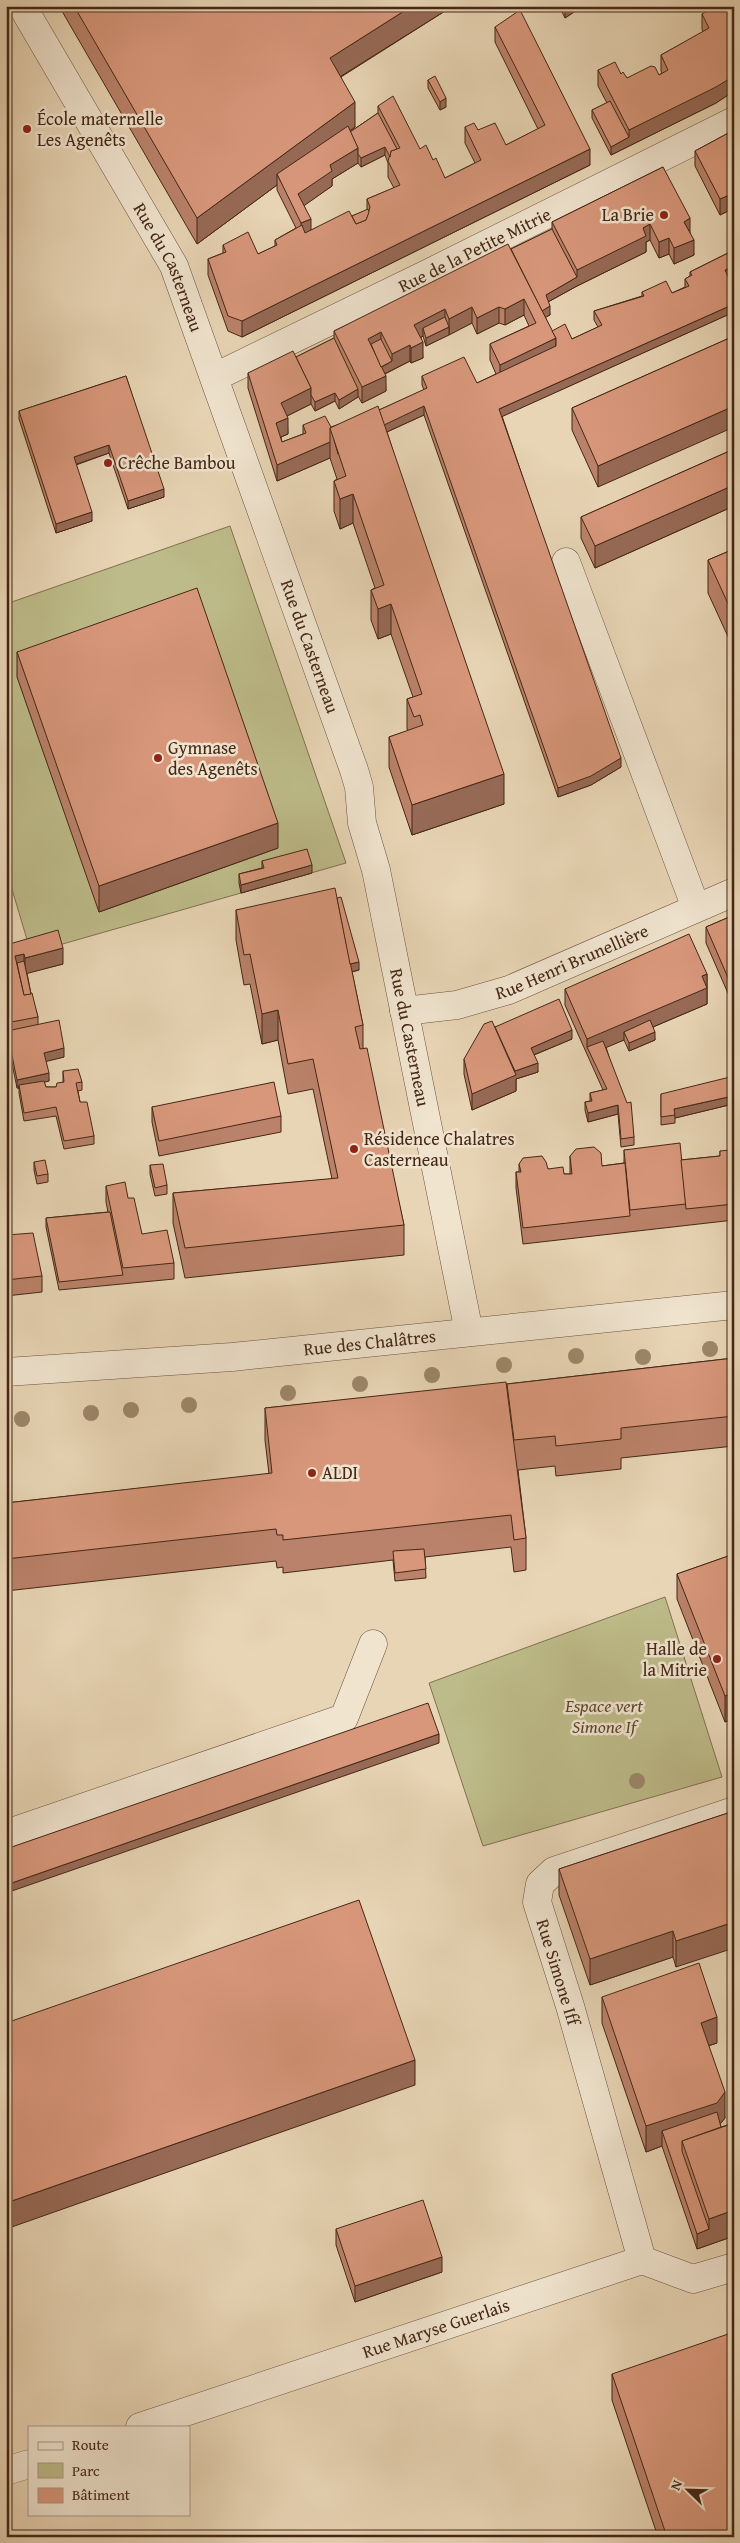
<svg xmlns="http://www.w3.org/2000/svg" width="740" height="2543" viewBox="0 0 740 2543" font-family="'Gentium Book Plus',serif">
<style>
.green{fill:#bdbb89;stroke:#817150}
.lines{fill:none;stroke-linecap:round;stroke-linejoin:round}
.minor-casing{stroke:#6e523e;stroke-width:29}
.minor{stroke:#f0e4cf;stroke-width:28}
.tree{fill:#9c866a}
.wall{fill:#ba826a;stroke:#452716;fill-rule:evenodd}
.shaded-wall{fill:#976a56;stroke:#452716}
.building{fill:#d8977b;stroke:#452716}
.poi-dot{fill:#8f2418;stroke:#f0e4cf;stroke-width:2}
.labels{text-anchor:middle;stroke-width:5;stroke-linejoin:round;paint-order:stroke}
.poi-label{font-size:18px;fill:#452716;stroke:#f0e4cf;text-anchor:start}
.street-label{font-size:18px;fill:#452716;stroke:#f0e4cf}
.park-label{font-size:18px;font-style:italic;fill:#5d452d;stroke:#f0e4cf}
</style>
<rect width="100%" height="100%" fill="#e8d5b5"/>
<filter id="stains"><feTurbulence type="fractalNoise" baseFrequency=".004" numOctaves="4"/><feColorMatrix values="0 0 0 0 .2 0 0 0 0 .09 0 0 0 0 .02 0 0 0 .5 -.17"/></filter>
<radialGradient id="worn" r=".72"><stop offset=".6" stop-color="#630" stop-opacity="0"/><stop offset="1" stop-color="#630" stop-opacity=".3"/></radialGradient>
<g class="green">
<polygon points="230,526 346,863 31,953 6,869 6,604"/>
<polygon points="665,1597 722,1777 483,1846 429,1683"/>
</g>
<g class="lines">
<defs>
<g id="minor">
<path id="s1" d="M22,6L174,266L354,770L359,787L362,823L376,870L469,1332"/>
<path id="s2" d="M215,377L429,273L734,121"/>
<polyline points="566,562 696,908"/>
<path id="s3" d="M404,1011L457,1005L509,990L734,892"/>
<path id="s4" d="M6,1372L232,1357L734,1305"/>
<polyline points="6,1834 344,1718 373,1644"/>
<polyline points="642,2260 570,2006 537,1902 540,1884 554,1871 734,1811"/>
<path id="s5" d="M140,2427L642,2260L693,2279L734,2267"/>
<polyline points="6,2471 29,2464"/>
</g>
</defs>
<use href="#minor" class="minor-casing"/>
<use href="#minor" class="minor"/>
</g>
<g class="tree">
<circle cx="710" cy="1349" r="8"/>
<circle cx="576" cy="1356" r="8"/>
<circle cx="643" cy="1357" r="8"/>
<circle cx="504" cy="1365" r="8"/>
<circle cx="432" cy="1375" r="8"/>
<circle cx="360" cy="1384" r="8"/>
<circle cx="288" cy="1393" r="8"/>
<circle cx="189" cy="1405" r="8"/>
<circle cx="131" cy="1410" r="8"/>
<circle cx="91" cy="1413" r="8"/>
<circle cx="22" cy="1419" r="8"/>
<circle cx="637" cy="1781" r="8"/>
</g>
<g class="wall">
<path d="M59,6H453L341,77L355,127L350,131V132L378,113V106L420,149L433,160L445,178L475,163L465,143V127L478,130L506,145L538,129L495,42V27L590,165L242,337L228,331L208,275V259L223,253V245L258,254L275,246V240L296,228L277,190V185L197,244ZM385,155L388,163V177L394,188L367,199V210L352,216L311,230L304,205L332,186V179L358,163L361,167Z"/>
<polygon points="559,6 583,6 565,18"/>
<polygon points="702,14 734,23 734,91 716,103 611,155 592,118 592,110 607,103 598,86 598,70 621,74 627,78 659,75 662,73 661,71 661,55 703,32 702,29"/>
<polygon points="428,80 446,107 440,110 428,88"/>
<polygon points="734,130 734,208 720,215 695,166 695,151"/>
<path d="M663,167L690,233L694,255L674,264L669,254L659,258L650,240L646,242V252L577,286L548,302L550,315L545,317L552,331L572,339L598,327L594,320V311L642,296V292L672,293L685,287V279L690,276V272L734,250V274L728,277L734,289V312L502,416L621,767L591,785L558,797L424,415L387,432L504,804L412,835L389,767V737L408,731L407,729V699L413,697L391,634L378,639L371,620V590L375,588L353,523L340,529L334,511V481L337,479L330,458L277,481L248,388V373L296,357L334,338V331L511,249L552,229V222ZM524,315L529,326L490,344V360L496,374L477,383L422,376V385L424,390L379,410L331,427L303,425V434L282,442L281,437L288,434L287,416L311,404L315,411L335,401L339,409L358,397V396L362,403L386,391L385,374L410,361L411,363L423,358L421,337L423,336L426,346L472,323L477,334L499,323L505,325Z"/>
<polygon points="732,230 734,230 734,241 732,239"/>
<polygon points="734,336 598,487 572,430 572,408"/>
<polygon points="126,376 164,497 128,509 109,453 76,465 92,521 56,533 19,419 19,411"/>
<polygon points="734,449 734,506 595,568 581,538 581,517"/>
<polygon points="734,549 734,639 730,641 708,593 708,560"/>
<polygon points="17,652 278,848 99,912 17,677"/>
<polygon points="262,861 312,873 241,893 239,883 239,874 262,868"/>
<polygon points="337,898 359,970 352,972 363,1025 363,1047 404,1225 404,1255 185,1278 173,1223 173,1193 332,1179 313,1089 288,1094 278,1040 262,1044 250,984 244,985 236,940 236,910"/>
<polygon points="734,915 734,1007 706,943 706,927"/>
<polygon points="6,945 63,964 27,973 31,994 38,1017 38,1024 64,1057 46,1061 49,1081 44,1082 46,1087 56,1087 63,1082 63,1071 82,1082 82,1090 78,1091 80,1102 94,1136 94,1144 64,1149 56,1116 24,1121 19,1093 19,1088 17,1088 7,1039 6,1039"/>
<polygon points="707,974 707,1004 653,1027 655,1040 629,1051 624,1040 606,1047 634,1137 634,1145 621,1147 618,1114 588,1122 585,1110 585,1102 590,1101 590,1093 603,1090 565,1005 565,989"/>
<polygon points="495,1027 572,1039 534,1055 538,1072 516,1079 516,1091 472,1110 464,1074 464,1059"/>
<polygon points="661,1094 733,1104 675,1118 675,1123 661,1125"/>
<polygon points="152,1107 281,1116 281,1132 159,1156 152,1122"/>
<polygon points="6,1114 10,1130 10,1139 6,1139"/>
<polygon points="624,1150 681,1160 720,1156 720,1151 731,1154 734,1154 734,1220 523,1244 516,1188 516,1172 519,1172 519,1164 548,1169 564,1174 570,1174 570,1156 602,1166 624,1163"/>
<polygon points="34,1162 48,1174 48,1182 37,1184 34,1170"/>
<polygon points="150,1165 167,1185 167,1194 155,1196 150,1174"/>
<polygon points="106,1186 128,1198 142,1234 174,1263 174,1279 59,1290 46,1227 46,1218 108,1212 106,1202"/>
<polygon points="6,1235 42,1276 42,1292 6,1296"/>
<polygon points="734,1358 734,1446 621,1458 621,1469 556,1476 555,1466 518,1470 526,1538 526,1570 514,1572 511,1547 425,1557 426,1578 395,1581 393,1560 283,1573 283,1567 277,1568 276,1561 6,1591 6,1503 269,1474 265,1440 265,1408 507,1384"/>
<polygon points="734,1554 734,1718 725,1722 677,1599 677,1574"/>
<polygon points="734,1811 676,1967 673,1957 590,1985 559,1895 559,1869"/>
<polygon points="602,1997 717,2043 708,2046 725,2118 720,2124 721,2127 734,2123 734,2236 697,2249 662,2146 646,2152 602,2023"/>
<polygon points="336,2229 442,2272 355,2302 336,2245"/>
<polygon points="612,2374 734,2537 658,2537 612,2400"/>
</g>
<g class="shaded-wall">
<polygon points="412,6 453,6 330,83 330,58"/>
<polygon points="570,6 583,6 565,18 565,10"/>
<polygon points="734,76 734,91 716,103 611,155 611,147 629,137 629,130"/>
<polygon points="446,98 446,107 440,110 440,102"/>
<polygon points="355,102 355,127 281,182 277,174 277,185 197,244 197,218"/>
<polygon points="385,147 385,155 361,167 361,158"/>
<polygon points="358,148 358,163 332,179 332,186 298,210 298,194 330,165"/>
<polygon points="590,149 590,165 242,337 242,321"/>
<polygon points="734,193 734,208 720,215 720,199"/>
<polygon points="690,218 690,234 684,222"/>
<polygon points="311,219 311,235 301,239 301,223"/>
<polygon points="650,224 650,240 646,242 646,252 577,286 546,303 546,295 577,277 577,270 643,228"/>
<polygon points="669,238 669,254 659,258 659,242"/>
<polygon points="694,240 694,255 674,264 674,248"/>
<polygon points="734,266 734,274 725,278 725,270"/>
<polygon points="524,299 524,315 505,325 505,309"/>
<polygon points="734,304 734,312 499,418 499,409"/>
<polygon points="550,306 550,315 539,321 539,312"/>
<polygon points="472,307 472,323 449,335 449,319"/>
<polygon points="499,307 499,323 477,334 477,318"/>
<polygon points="445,309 445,325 423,328 423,336 414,341 414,325"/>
<polygon points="449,327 449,335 426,346 426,338"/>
<polygon points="381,332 381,348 371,353 368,339"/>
<polygon points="556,338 556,354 500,380 500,365"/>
<polygon points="423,342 423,358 411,363 411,348"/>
<polygon points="410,345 410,361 380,376 380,368 392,361 392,354"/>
<polygon points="386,376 386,391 362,403 362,387"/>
<polygon points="311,388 311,404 281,419 281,403"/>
<polygon points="358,389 358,397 339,409 339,400"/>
<polygon points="335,393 335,401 315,411 315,402"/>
<polygon points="424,406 424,415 338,454 334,440"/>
<polygon points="734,406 734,427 598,487 598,466"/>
<polygon points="288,418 288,434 276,439 276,423"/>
<polygon points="330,442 330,458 277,481 277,465"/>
<polygon points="109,445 109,453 74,465 74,457"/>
<polygon points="734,485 734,506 595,568 595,546"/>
<polygon points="164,489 164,497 128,509 128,501"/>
<polygon points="353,494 353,523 340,529 340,499"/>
<polygon points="92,512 92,521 56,533 56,524"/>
<polygon points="391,604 391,634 378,639 378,609"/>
<polygon points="734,607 734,639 730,641 730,608"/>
<polygon points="621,758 621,767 591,785 558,797 558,788"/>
<polygon points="504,774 504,804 412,835 412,805"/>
<polygon points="278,823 278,848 99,912 99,886"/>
<polygon points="312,865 312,873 241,893 241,885"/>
<polygon points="63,948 63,964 25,974 25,958"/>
<polygon points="24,954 24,970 17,971 15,956"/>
<polygon points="359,962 359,970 346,973 346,965"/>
<polygon points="707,974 707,1004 627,1038 624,1032 624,1040 591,1054 587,1047 587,1039 702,976"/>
<polygon points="734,977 734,993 729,987 729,995 729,980"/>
<polygon points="278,1010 278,1040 262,1044 262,1014"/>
<polygon points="572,1030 572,1039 531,1056 531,1048"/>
<polygon points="655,1032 655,1040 629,1051 629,1043"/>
<polygon points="64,1048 64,1057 44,1062 44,1053"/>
<polygon points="538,1063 538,1072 516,1079 516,1091 472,1110 472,1094 512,1072"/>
<polygon points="49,1073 49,1081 19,1088 19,1085 19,1088 17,1088 17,1080"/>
<polygon points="733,1096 733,1104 675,1118 674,1109"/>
<polygon points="618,1105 618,1114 588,1122 588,1113"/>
<polygon points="734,1693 734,1718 725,1722 725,1696"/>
<polygon points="439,1734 439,1743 6,1893 6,1885"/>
<polygon points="734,1922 734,1948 676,1967 676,1941"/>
<polygon points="673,1931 673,1957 590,1985 590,1959"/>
<polygon points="717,2017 717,2043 701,2048 701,2023"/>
<polygon points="415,2060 415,2085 6,2229 6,2203"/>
<polygon points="725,2092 725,2118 717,2128 662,2131 662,2146 646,2152 646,2126"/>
<polygon points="734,2210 734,2236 697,2249 697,2234 709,2229 709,2219"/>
<polygon points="442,2257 442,2272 355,2302 355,2286"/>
</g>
<g class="building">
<polygon points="74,6 412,6 330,58 355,102 197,218"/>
<polygon points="563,6 570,6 565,10"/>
<polygon points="715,6 725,6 734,23 734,76 716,87 629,130 598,70 615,62 621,74 623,72 627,78 651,66 655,67 659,75 668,70 661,55 709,28 702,14"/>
<polygon points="520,10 590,149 242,321 228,316 208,259 226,252 223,245 248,232 258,254 277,245 275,240 302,225 305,233 349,211 356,224 366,220 370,207 367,199 400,185 388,161 391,151 400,148 378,106 393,96 420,149 426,145 433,160 436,158 445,178 481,160 465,127 474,123 478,130 495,123 506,145 545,125 495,27"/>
<polygon points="435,76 446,98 440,102 428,80"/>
<polygon points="610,101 629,137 611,147 592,110"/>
<polygon points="378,113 397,149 391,151 390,157 385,147 361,158 358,154 358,148 350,132"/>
<polygon points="348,126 358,148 330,165 332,171 298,194 311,219 301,223 277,174"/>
<polygon points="734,130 734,193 720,199 695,151"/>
<polygon points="663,167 690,218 684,222 694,240 674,248 669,238 659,242 650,224 643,228 646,236 577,270 552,222"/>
<polygon points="368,209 369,212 366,220 356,224 352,216"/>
<polygon points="552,229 577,277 546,295 550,306 542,311 511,249"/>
<polygon points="508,244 556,338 500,365 490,344 536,323 524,299 505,309 499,307 477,318 472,307 449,319 445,309 414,325 423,342 411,348 410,345 392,354 381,332 368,339 386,376 362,387 334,331"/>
<polygon points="734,250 734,266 725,270 734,289 734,304 499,409 621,758 591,776 558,788 424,406 384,425 379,410 427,388 422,376 464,357 477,383 556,346 556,338 552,331 565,324 572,339 602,325 594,311 644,296 642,292 666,281 672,293 689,286 685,279 692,275 690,272"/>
<polygon points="445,317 449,327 426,338 423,328"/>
<polygon points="734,336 734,406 598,466 572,408"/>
<polygon points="334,338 358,389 339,400 335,393 315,402 311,395 311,388 296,357"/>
<polygon points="381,339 392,361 381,367 371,344"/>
<polygon points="293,351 311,388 281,403 288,418 276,423 282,442 306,433 303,425 325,416 331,427 330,428 330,442 277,465 248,373"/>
<polygon points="126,376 164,489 128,501 109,445 74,457 92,512 56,524 19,411"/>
<polygon points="378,406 504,774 412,805 389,737 423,725 420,715 414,717 407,699 422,694 391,604 378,609 371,590 384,585 353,494 340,499 334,481 346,476 330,428"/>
<polygon points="734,449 734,485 595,546 581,517"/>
<polygon points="734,549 734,607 730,608 708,560"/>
<polygon points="197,588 278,823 99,886 17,652"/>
<polygon points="307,849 312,865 241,885 239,874 264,868 262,861"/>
<polygon points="335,888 363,1025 355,1027 360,1049 367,1048 404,1225 185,1248 173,1193 338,1178 313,1059 288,1064 278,1010 262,1014 250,954 244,955 236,910"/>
<polygon points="341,897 359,962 350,964 337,898"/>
<polygon points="734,915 734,977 729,980 706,927"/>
<polygon points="58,930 63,948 25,958 24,954 15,956 24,995 32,993 38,1017 6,1023 6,945"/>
<polygon points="689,934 707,974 702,976 707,988 587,1039 565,989"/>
<polygon points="24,961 31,994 24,995 17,963"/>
<polygon points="734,984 734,999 729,987"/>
<polygon points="559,999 572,1030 531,1048 538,1063 515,1071 495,1027"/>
<polygon points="59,1020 64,1048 44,1053 49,1073 17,1080 7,1031"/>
<polygon points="650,1020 655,1032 629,1043 624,1032"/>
<polygon points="492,1021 516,1075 472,1094 464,1059 484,1024"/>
<polygon points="603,1041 627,1103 631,1102 634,1137 621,1139 618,1105 588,1113 585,1102 592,1101 590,1093 607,1089 587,1047"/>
<polygon points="78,1069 82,1082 76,1083 80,1102 87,1102 94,1136 64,1141 56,1107 24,1113 19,1085 44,1081 46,1087 56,1087 57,1083 64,1082 63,1071"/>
<polygon points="730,1077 733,1096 674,1109 675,1115 661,1117 661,1094"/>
<polygon points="274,1082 281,1116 159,1141 152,1107"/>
<polygon points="6,1114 10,1130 6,1131"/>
<polygon points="680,1143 686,1204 630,1210 624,1150"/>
<polygon points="594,1147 601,1153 602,1166 625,1163 630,1216 523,1228 516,1172 521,1172 519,1164 523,1158 542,1156 546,1162 548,1169 563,1167 564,1174 572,1174 570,1156 576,1149"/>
<polygon points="730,1150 731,1154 734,1154 734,1204 686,1209 681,1160 720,1156 720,1151"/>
<polygon points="45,1160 48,1174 37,1176 34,1162"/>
<polygon points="163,1164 167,1185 155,1188 150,1165"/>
<polygon points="125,1182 128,1198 134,1198 142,1234 167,1230 174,1263 123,1268 106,1186"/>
<polygon points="110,1212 123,1275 59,1282 46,1218"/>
<polygon points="33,1233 42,1276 6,1280 6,1235"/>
<polygon points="734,1358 734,1416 621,1428 621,1439 556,1446 555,1436 514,1440 507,1384"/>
<polygon points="506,1382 526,1538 514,1540 511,1515 283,1540 283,1535 277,1535 276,1529 6,1559 6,1503 272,1473 265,1408"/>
<polygon points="424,1549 426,1569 395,1573 393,1551"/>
<polygon points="734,1554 734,1693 725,1696 677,1574"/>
<polygon points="428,1703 439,1734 6,1885 6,1849"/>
<polygon points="734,1811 734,1922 676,1941 673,1931 590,1959 559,1869"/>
<polygon points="359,1900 415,2060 6,2203 6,2023"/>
<polygon points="699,1963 717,2017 701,2023 725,2092 717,2103 646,2126 602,1997"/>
<polygon points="717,2112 721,2127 682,2141 682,2151 709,2229 697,2234 662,2131"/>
<polygon points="734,2123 734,2210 709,2219 682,2141"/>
<polygon points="423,2200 442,2257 355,2286 336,2229"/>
<polygon points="734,2332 734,2537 667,2537 612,2374"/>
</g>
<g class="poi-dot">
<circle cx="27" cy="129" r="5"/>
<circle cx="664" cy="215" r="5"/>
<circle cx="108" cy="463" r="5"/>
<circle cx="158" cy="758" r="5"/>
<circle cx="354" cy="1149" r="5"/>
<circle cx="312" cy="1473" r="5"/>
<circle cx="717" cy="1659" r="5"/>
</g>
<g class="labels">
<g class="poi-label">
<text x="37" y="125">École maternelle<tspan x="37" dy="21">Les Agenêts</tspan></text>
<text x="654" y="221" text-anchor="end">La Brie</text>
<text x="118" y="469">Crêche Bambou</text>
<text x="168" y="754">Gymnase<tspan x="168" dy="21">des Agenêts</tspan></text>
<text x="364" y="1145">Résidence Chalatres<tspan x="364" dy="21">Casterneau</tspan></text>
<text x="322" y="1479">ALDI</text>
<text x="707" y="1655" text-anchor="end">Halle de<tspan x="707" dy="21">la Mitrie</tspan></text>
</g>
<g class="street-label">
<text dy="6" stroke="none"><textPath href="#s2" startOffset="289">Rue de la Petite Mitrie</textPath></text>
<text dy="6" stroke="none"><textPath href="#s1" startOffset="300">Rue du Casterneau</textPath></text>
<text dy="6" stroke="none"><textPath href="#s1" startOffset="705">Rue du Casterneau</textPath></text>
<text dy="6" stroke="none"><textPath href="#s3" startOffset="176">Rue Henri Brunellière</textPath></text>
<text dy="6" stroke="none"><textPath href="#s1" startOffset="1110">Rue du Casterneau</textPath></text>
<text dy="6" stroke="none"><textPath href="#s4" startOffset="365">Rue des Chalâtres</textPath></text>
<text transform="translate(558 1972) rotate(73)" y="6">Rue Simone Iff</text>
<text dy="6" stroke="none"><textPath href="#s5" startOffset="312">Rue Maryse Guerlais</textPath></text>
</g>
<g class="park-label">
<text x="604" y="1712">Espace vert<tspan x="604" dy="21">Simone If</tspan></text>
</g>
</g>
<rect width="740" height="2543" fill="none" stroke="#e8d5b5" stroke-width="25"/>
<rect x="8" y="8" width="725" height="2528" fill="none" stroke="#452716" stroke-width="2.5"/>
<rect x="12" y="12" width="715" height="2518" fill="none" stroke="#452716"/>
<rect x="28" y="2426" width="162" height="90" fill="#f0e4cf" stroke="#ac9885"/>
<rect x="38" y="2442" width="25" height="8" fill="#f0e4cf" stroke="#ac9885"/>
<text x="72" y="2450" font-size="15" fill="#452716">Route</text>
<rect x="38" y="2463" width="25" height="15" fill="#bdbb89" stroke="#ac9885"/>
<text x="72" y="2476" font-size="15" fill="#452716">Parc</text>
<rect x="38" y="2488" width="25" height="15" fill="#d8977b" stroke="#ac9885"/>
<text x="72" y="2500" font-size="15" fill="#452716">Bâtiment</text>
<g transform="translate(688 2490) rotate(293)" stroke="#f0e4cf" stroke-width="4" paint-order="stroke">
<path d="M0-4L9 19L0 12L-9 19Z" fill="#452716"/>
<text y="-8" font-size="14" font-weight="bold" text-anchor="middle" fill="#452716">N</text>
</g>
<rect width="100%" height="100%" filter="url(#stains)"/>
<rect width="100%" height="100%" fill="url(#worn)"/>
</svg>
